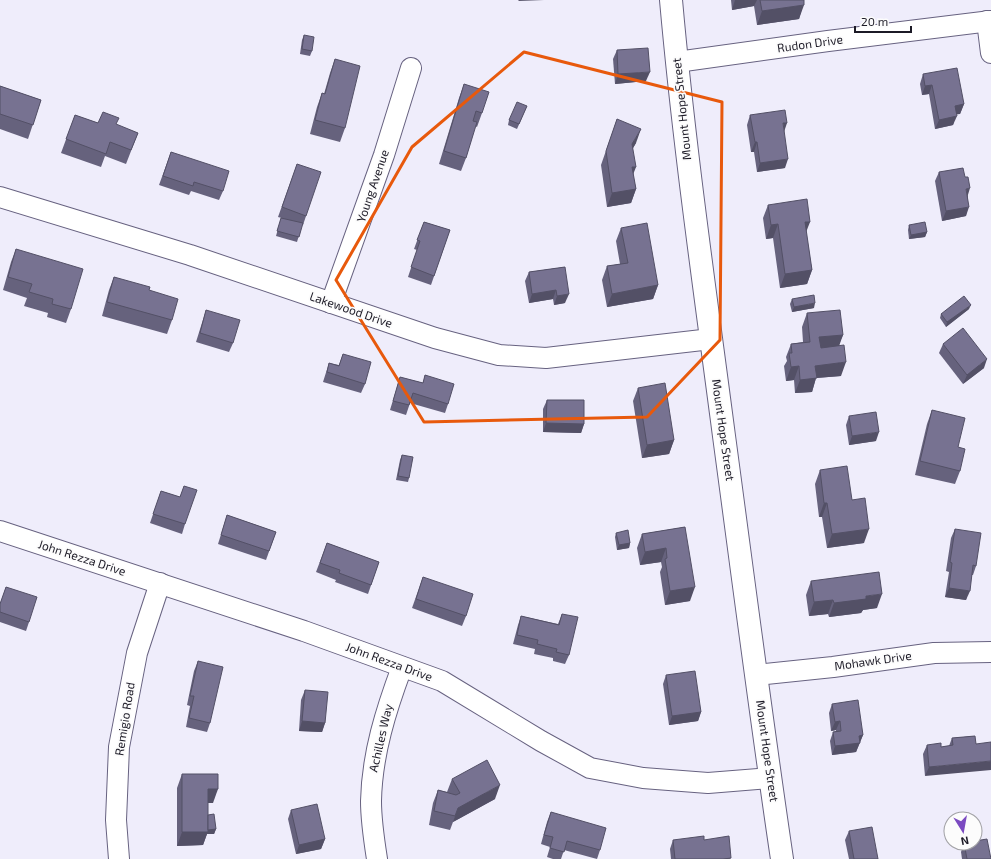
<svg xmlns="http://www.w3.org/2000/svg" width="991" height="859" viewBox="0 0 991 859" font-family="'Exo 2',sans-serif">
<style>
.lines{fill:none;stroke-linecap:round;stroke-linejoin:round}
.street-casing{stroke:#676280;stroke-width:22}
.secondary-casing{stroke:#676280;stroke-width:24}
.street{stroke:#fff;stroke-width:20}
.secondary{stroke:#fff;stroke-width:22}
.wall{fill:#66627d}
.shaded-wall{fill:#535066}
.building{fill:#777291;stroke:#535066}
.marked{fill:none;stroke:#e8590c;stroke-width:3;stroke-linejoin:round}
.labels{text-anchor:middle;stroke-width:3.5;stroke-linejoin:round;paint-order:stroke}
.street-label{font-size:12px;fill:#1c1a26;stroke:#fcfcfc}
</style>
<rect width="100%" height="100%" fill="#efedfb"/>
<g class="lines">
<defs>
<g id="street">
<polyline points="987,21 991,53"/>
<polyline points="677,62 828,41 991,21"/>
<polyline points="0,197 190,255 435,338 499,355 546,358 711,339"/>
<polyline points="331,303 384,155 411,68"/>
<polyline points="0,531 304,631 442,681 541,741 590,768 643,778 708,783 770,778"/>
<polyline points="756,675 833,667 934,653 991,652"/>
<polyline points="119,859 116,820 119,747 137,653 160,583"/>
<path d="M377,859C374,840 371,820 371,801C372,754 386,710 402,667"/>
</g>
<path id="secondary" d="M671,0C684,146 705,291 724,436C743,577 761,718 782,859"/>
</defs>
<use href="#street" class="street-casing"/>
<use href="#secondary" class="secondary-casing"/>
<use href="#street" class="street"/>
<use href="#secondary" class="secondary"/>
</g>
<g class="wall">
<polygon points="731,0 804,0 799,19 757,25 754,6 732,10"/>
<polygon points="304,35 312,51 310,56 300,54 302,40"/>
<polygon points="617,50 646,81 615,84 613,59"/>
<polygon points="335,59 345,128 340,142 310,134 317,107 322,93 324,94 330,73"/>
<polygon points="923,74 964,104 960,114 956,114 953,125 935,129 929,94 922,95 920,84"/>
<polygon points="464,84 482,113 477,127 475,126 466,158 461,171 439,164 459,98"/>
<polygon points="0,86 41,100 28,139 0,129"/>
<polygon points="527,106 517,129 508,125 509,120"/>
<polygon points="75,115 98,123 116,125 138,133 126,164 105,156 101,167 61,153"/>
<polygon points="750,115 784,131 785,168 757,172 754,152 751,152 747,125"/>
<polygon points="617,119 636,143 633,148 633,174 636,189 631,203 607,207 601,165"/>
<polygon points="171,152 223,191 219,200 191,191 189,195 159,185"/>
<polygon points="297,164 306,216 303,225 302,225 297,242 276,236 281,218 285,219 278,217"/>
<polygon points="939,172 968,196 966,216 942,221 935,181"/>
<polygon points="768,205 806,231 812,270 807,284 780,288 773,238 766,239 763,218"/>
<polygon points="424,222 450,230 431,285 408,277 417,250 414,249"/>
<polygon points="909,225 927,232 925,237 909,239 908,230"/>
<polygon points="621,228 658,285 653,299 607,307 602,280 607,266 620,264 616,241"/>
<polygon points="16,249 71,309 66,323 47,317 48,313 24,306 27,298 3,290 11,262"/>
<polygon points="565,267 565,303 554,305 553,299 529,303 525,281 529,272"/>
<polygon points="114,277 149,290 172,320 167,334 102,316 109,290"/>
<polygon points="792,299 814,308 792,312 790,304"/>
<polygon points="969,309 946,327 940,318 941,314"/>
<polygon points="206,310 233,343 229,352 196,342"/>
<polygon points="807,313 843,335 838,346 841,376 816,378 812,392 795,393 794,380 786,381 784,366 787,361 786,357 791,344 803,342 802,327"/>
<polygon points="943,344 984,368 963,384 939,353"/>
<polygon points="343,354 365,384 361,393 323,382 329,363 339,365"/>
<polygon points="425,375 448,404 445,413 410,403 406,415 390,410 400,377 423,383"/>
<polygon points="638,388 674,440 669,454 642,458 633,401"/>
<polygon points="547,400 584,424 581,433 543,432 543,409"/>
<polygon points="932,410 958,447 960,471 955,484 915,475 927,424"/>
<polygon points="849,416 876,441 849,445 846,425"/>
<polygon points="402,455 409,478 408,482 396,480 400,460"/>
<polygon points="820,470 852,500 864,543 827,548 822,517 819,517 815,484"/>
<polygon points="184,486 185,524 182,534 150,523 161,491 180,497"/>
<polygon points="227,515 276,532 266,560 218,544"/>
<polygon points="685,527 690,601 665,605 660,572 662,567 661,562 640,565 637,548 642,534"/>
<polygon points="955,529 976,566 973,575 972,575 966,600 945,597 949,572 946,571 951,538"/>
<polygon points="616,533 630,543 629,548 617,550 615,537"/>
<polygon points="327,543 379,562 368,594 335,582 336,580 316,572"/>
<polygon points="423,577 466,616 462,626 412,608"/>
<polygon points="811,581 877,608 863,610 861,613 829,617 828,614 809,616 806,595"/>
<polygon points="6,587 29,622 26,631 0,622 0,604"/>
<polygon points="562,614 569,655 565,664 553,661 553,658 534,654 535,649 513,644 518,625 521,616 558,624"/>
<polygon points="198,661 210,723 207,732 186,727 190,706 187,705 194,671"/>
<polygon points="666,675 701,712 698,721 669,725 663,684"/>
<polygon points="305,690 325,723 322,732 299,731 301,700"/>
<polygon points="832,704 863,735 856,752 832,755 830,741 833,732 836,731 836,730 831,731 829,713"/>
<polygon points="975,736 925,776 923,754 927,745 941,747 949,746 952,738"/>
<polygon points="182,774 213,803 208,803 208,815 216,829 214,834 207,834 203,845 177,846 177,788"/>
<polygon points="452,779 495,799 453,822 450,830 429,825 433,803 438,790 447,792"/>
<polygon points="291,810 325,839 321,849 296,854 288,819"/>
<polygon points="551,812 600,850 597,859 564,850 561,859 553,859 547,857 550,847 541,844 547,822"/>
<polygon points="849,831 878,859 849,859 845,840"/>
<polygon points="673,840 704,840 731,859 671,859 670,849"/>
<polygon points="964,843 991,859 962,859 961,852"/>
</g>
<g class="shaded-wall">
<polygon points="519,0 544,0 518,1"/>
<polygon points="735,0 757,0 754,6 732,10"/>
<polygon points="804,5 799,19 757,25 762,11"/>
<polygon points="650,72 646,81 615,84 618,74"/>
<polygon points="932,85 929,94 922,95 925,86"/>
<polygon points="964,104 960,114 951,115 955,106"/>
<polygon points="957,116 953,125 935,129 939,120"/>
<polygon points="783,123 787,123 784,132"/>
<polygon points="641,129 636,143 627,158 632,144"/>
<polygon points="755,142 757,142 754,152 751,152"/>
<polygon points="788,159 785,168 757,172 760,163"/>
<polygon points="632,167 636,167 631,180"/>
<polygon points="970,188 967,198 966,189"/>
<polygon points="636,189 631,203 607,207 612,193"/>
<polygon points="969,207 966,216 942,221 946,211"/>
<polygon points="805,222 810,222 805,235"/>
<polygon points="778,224 773,238 766,239 771,225"/>
<polygon points="927,232 925,237 909,239 911,235"/>
<polygon points="812,270 807,284 780,288 785,274"/>
<polygon points="658,285 653,299 607,307 612,294"/>
<polygon points="556,290 553,299 529,303 532,294"/>
<polygon points="569,294 565,303 554,305 557,296"/>
<polygon points="815,303 814,308 792,312 794,307"/>
<polygon points="971,305 969,309 946,327 947,322"/>
<polygon points="843,335 838,349 814,351 819,337"/>
<polygon points="987,359 984,368 963,384 967,375"/>
<polygon points="846,362 841,376 816,378 812,392 795,393 800,380 815,366"/>
<polygon points="799,366 794,380 786,381 791,367"/>
<polygon points="546,423 584,424 581,433 543,432"/>
<polygon points="879,432 876,441 849,445 852,436"/>
<polygon points="674,440 669,454 642,458 647,445"/>
<polygon points="824,503 827,503 822,517 819,517"/>
<polygon points="869,529 864,543 827,548 832,534"/>
<polygon points="630,543 629,548 617,550 619,545"/>
<polygon points="666,548 661,562 640,565 645,552"/>
<polygon points="695,587 690,601 665,605 670,591"/>
<polygon points="949,588 970,591 966,600 945,597"/>
<polygon points="882,594 877,608 863,610 861,613 829,617 834,603 866,596"/>
<polygon points="833,600 828,614 809,616 814,602"/>
<polygon points="701,712 698,721 669,725 672,716"/>
<polygon points="302,721 325,723 322,732 299,731"/>
<polygon points="840,721 836,730 831,731 835,722"/>
<polygon points="863,735 856,752 832,755 835,746 859,736"/>
<polygon points="991,761 991,770 925,776 929,767"/>
<polygon points="500,785 495,799 453,822 458,808"/>
<polygon points="208,789 218,789 213,803 203,803"/>
<polygon points="216,829 214,834 207,834 203,845 177,846 182,832"/>
<polygon points="325,839 321,849 296,854 299,845"/>
</g>
<g class="building">
<polygon points="760,0 804,0 804,5 762,11"/>
<polygon points="304,35 314,37 312,51 302,49"/>
<polygon points="648,48 650,72 618,74 617,50"/>
<polygon points="335,59 360,66 345,128 315,120 322,93 325,94"/>
<polygon points="957,68 964,104 955,106 957,116 939,120 932,85 925,86 923,74"/>
<polygon points="464,84 489,92 482,113 476,111 473,121 477,122 466,158 444,151"/>
<polygon points="0,86 41,100 33,125 0,114"/>
<polygon points="517,102 527,106 519,124 509,120"/>
<polygon points="785,110 787,123 783,123 788,159 760,163 757,142 755,142 750,115"/>
<polygon points="103,112 119,118 116,124 138,133 131,150 110,142 106,154 66,139 75,115 98,123"/>
<polygon points="617,119 641,129 632,144 636,167 632,167 636,189 612,193 606,151"/>
<polygon points="171,152 229,171 223,191 194,182 193,186 163,176"/>
<polygon points="297,164 321,172 306,216 282,207"/>
<polygon points="963,168 965,177 968,177 970,188 966,189 969,207 946,211 939,172"/>
<polygon points="807,199 810,222 805,222 812,270 785,274 778,224 771,225 768,205"/>
<polygon points="281,218 303,223 299,237 277,231"/>
<polygon points="424,222 450,230 434,276 411,267 420,241 417,240"/>
<polygon points="925,222 927,232 911,235 909,225"/>
<polygon points="647,223 658,285 612,294 607,266 628,263 621,228"/>
<polygon points="16,249 83,269 71,309 52,304 53,299 29,292 32,284 8,277"/>
<polygon points="565,267 569,294 557,296 556,290 532,294 529,272"/>
<polygon points="114,277 150,287 149,290 178,299 172,320 107,302"/>
<polygon points="814,295 815,303 794,307 792,299"/>
<polygon points="964,296 971,305 947,322 941,314"/>
<polygon points="206,310 240,320 233,343 200,333"/>
<polygon points="840,310 843,335 819,337 821,348 844,345 846,362 815,366 817,378 800,380 799,366 791,367 789,353 792,353 791,344 810,342 807,313"/>
<polygon points="963,328 987,359 967,375 943,344"/>
<polygon points="343,354 371,362 365,384 327,372 329,363 339,366"/>
<polygon points="425,375 454,384 448,404 413,393 409,405 393,401 400,377 423,383"/>
<polygon points="665,383 674,440 647,445 638,388"/>
<polygon points="547,400 584,400 584,424 546,423"/>
<polygon points="932,410 965,418 958,447 965,449 960,471 920,461"/>
<polygon points="876,412 879,432 852,436 849,416"/>
<polygon points="402,455 413,457 409,478 398,476"/>
<polygon points="847,466 852,500 865,498 869,529 832,534 827,503 824,503 820,470"/>
<polygon points="184,486 197,490 185,524 153,514 161,491 180,497"/>
<polygon points="227,515 276,532 269,551 221,535"/>
<polygon points="685,527 695,587 670,591 665,559 667,558 666,548 645,552 642,534"/>
<polygon points="955,529 981,533 976,566 973,565 970,591 949,588 952,563 950,562"/>
<polygon points="628,530 630,543 619,545 616,533"/>
<polygon points="327,543 379,562 371,585 339,573 340,570 320,563"/>
<polygon points="879,572 882,594 866,596 866,599 834,603 833,600 814,602 811,581"/>
<polygon points="423,577 473,594 466,616 416,599"/>
<polygon points="6,587 37,597 29,622 0,612 0,604"/>
<polygon points="562,614 578,617 569,655 556,652 557,649 537,644 538,640 517,635 521,616 559,625"/>
<polygon points="198,661 223,667 210,723 189,718 194,696 190,696"/>
<polygon points="695,671 701,712 672,716 666,675"/>
<polygon points="305,690 328,692 325,723 302,721"/>
<polygon points="858,700 863,735 859,736 860,743 835,746 833,732 841,731 840,721 835,722 832,704"/>
<polygon points="975,736 976,744 991,742 991,761 929,767 927,745 941,743 941,747 953,745 952,738"/>
<polygon points="487,760 500,785 458,808 455,816 434,811 438,790 456,795 460,793 452,779"/>
<polygon points="182,774 218,774 218,789 208,789 208,832 182,832"/>
<polygon points="317,804 325,839 299,845 291,810"/>
<polygon points="551,812 606,828 600,850 567,841 564,852 550,848 553,837 544,835"/>
<polygon points="214,814 216,829 208,830 208,815"/>
<polygon points="872,827 878,859 854,859 849,831"/>
<polygon points="704,836 704,840 729,836 731,858 723,859 675,859 673,840"/>
<polygon points="987,839 991,859 967,859 964,843 975,843 975,841"/>
</g>
<path class="marked" d="M524,52L722,102L720,340L647,417L424,422L336,280L412,147Z"/>
<g class="labels">
<g class="street-label">
<text transform="translate(810 44) rotate(-8)" y="4">Rudon Drive</text>
<text transform="translate(682 109) rotate(-96)" y="4">Mount Hope Street</text>
<text transform="translate(373 186) rotate(-71)" y="4">Young Avenue</text>
<text transform="translate(351 310) rotate(19)" y="4">Lakewood Drive</text>
<text transform="translate(723 430) rotate(82)" y="4">Mount Hope Street</text>
<text transform="translate(82 558) rotate(18)" y="4">John Rezza Drive</text>
<text transform="translate(873 661) rotate(-8)" y="4">Mohawk Drive</text>
<text transform="translate(389 662) rotate(20)" y="4">John Rezza Drive</text>
<text transform="translate(125 719) rotate(-81)" y="4">Remigio Road</text>
<text transform="translate(381 738) rotate(-77)" y="4">Achilles Way</text>
<text transform="translate(767 751) rotate(82)" y="4">Mount Hope Street</text>
</g>
</g>
<g transform="translate(963 831) rotate(169)"><circle r="19" fill="#fcfcfc" stroke="#a2a2a6"/>
<path d="M0-3L7 15L0 10L-7 15Z" fill="#7b4ac1"/>
<text y="-6" font-size="11" font-weight="bold" text-anchor="middle" fill="#1c1a26">N</text>
</g>
<path d="M855 26v6h56v-6" fill="none" stroke="#1c1a26" stroke-width="2"/>
<text x="861" y="26" font-size="12" fill="#1c1a26" stroke="#fcfcfc" stroke-width="3" paint-order="stroke">20 m</text>
</svg>
